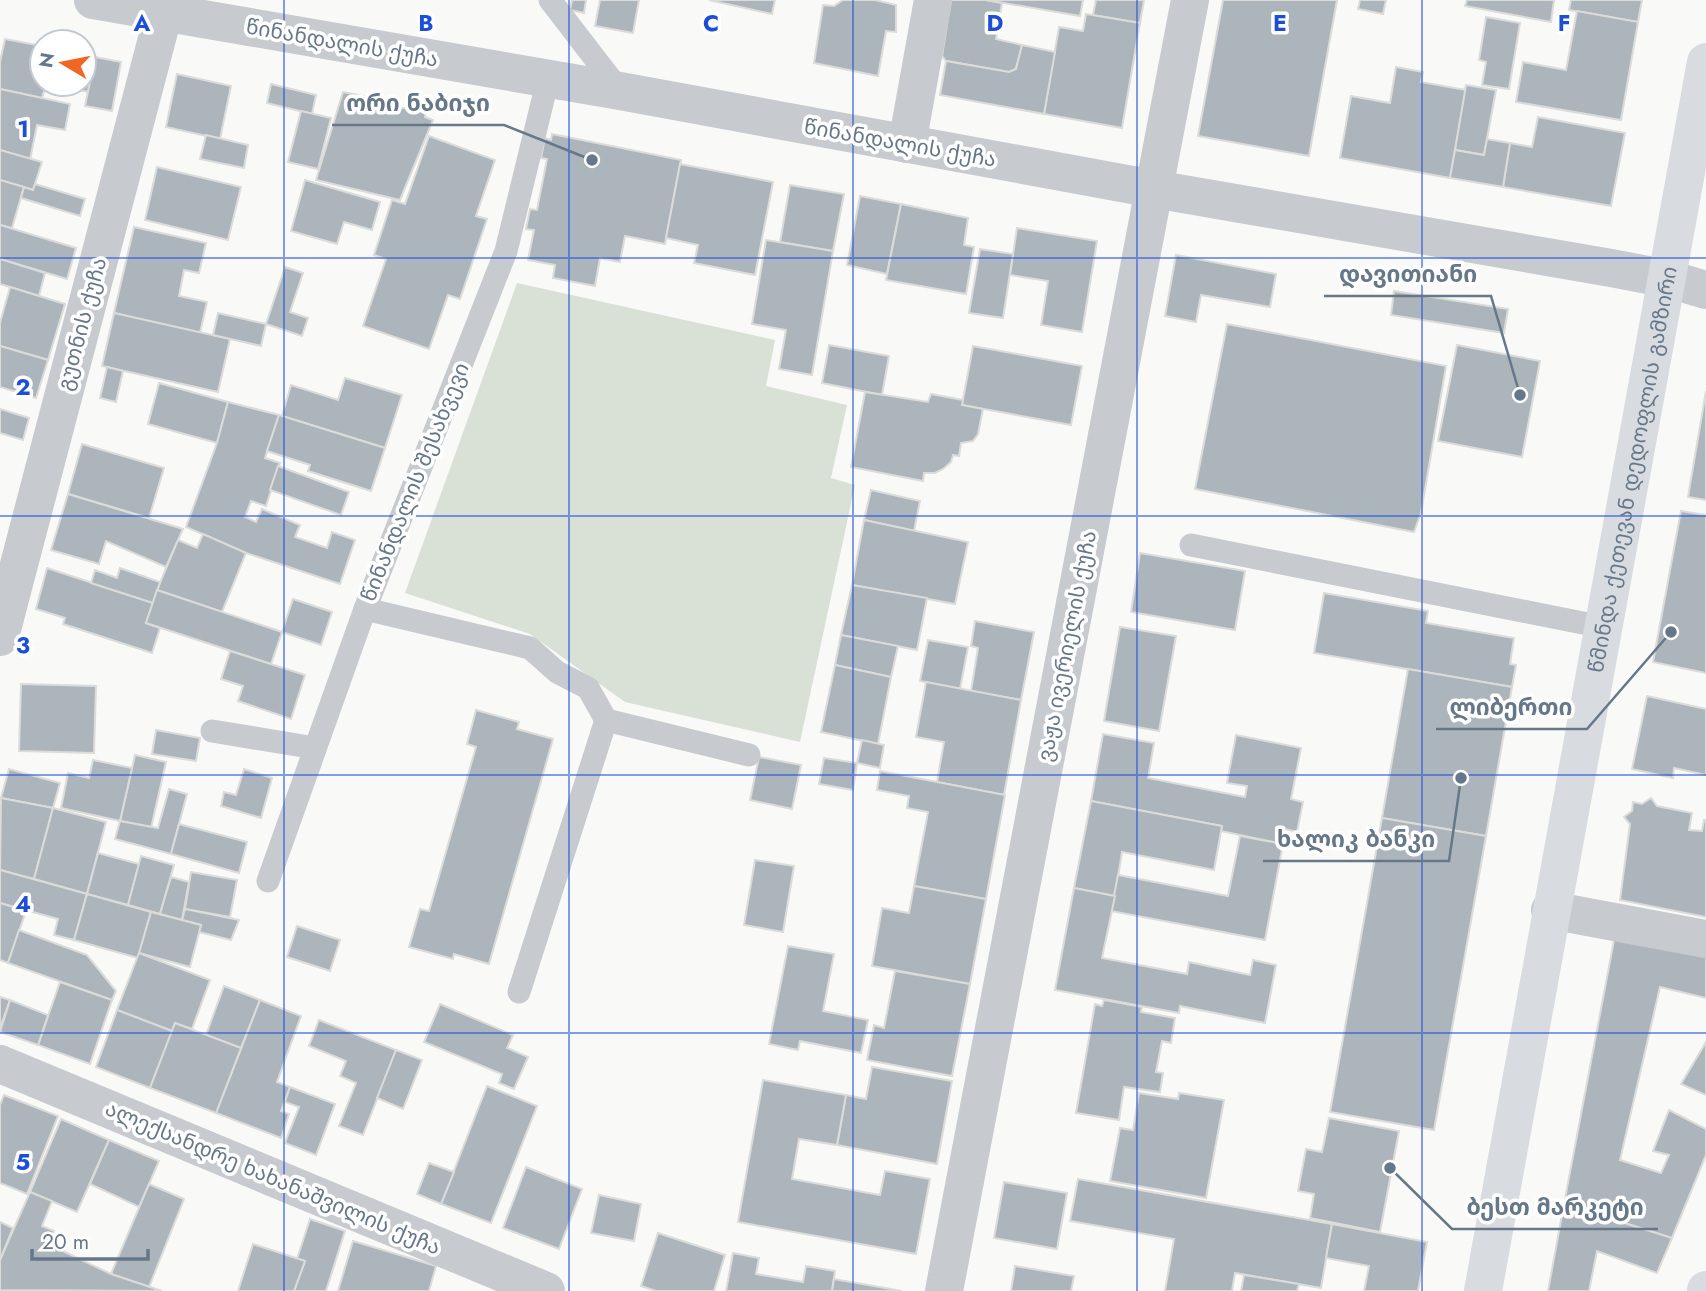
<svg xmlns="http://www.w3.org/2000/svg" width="1706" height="1291" viewBox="0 0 1706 1291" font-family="Jost,'Noto Sans Georgian',sans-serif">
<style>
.green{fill:#d9e0d6}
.building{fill:#adb5bc;stroke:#dbdcd9;stroke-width:2}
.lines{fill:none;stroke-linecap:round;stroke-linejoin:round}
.lane{stroke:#c7cacf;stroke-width:23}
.street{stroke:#c7cacf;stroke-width:38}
.secondary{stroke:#d8dce0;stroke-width:38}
.primary{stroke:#d8dce0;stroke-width:38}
.grid{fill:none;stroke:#1d4ed8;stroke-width:2;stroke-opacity:0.55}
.labels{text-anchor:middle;stroke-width:7;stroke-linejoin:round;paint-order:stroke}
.street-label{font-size:21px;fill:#67778a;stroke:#fff}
.grid-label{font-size:23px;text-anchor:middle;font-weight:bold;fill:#1d4ed8;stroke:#fff;stroke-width:7;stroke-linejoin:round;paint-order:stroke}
.leader{fill:none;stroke:#67778a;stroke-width:2.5}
.callout-dot{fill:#67778a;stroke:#fff;stroke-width:2.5}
.callout-label{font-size:23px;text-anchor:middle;font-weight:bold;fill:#67778a;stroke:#fff;stroke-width:7;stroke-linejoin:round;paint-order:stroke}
</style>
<rect width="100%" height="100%" fill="#f9faf7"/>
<polygon class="green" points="517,283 775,340 766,386 847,405 831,478 855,485 800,742 625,702 530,634 405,593"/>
<g class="building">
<polygon points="572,0 586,0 584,13 570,10"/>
<polygon points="600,0 639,0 633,33 595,26"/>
<polygon points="709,0 775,0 772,14"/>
<polygon points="843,0 875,0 896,5 896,32 886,31 878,76 814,63 823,5 834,6"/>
<polygon points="951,0 986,0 1002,3 996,39 1022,45 1016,69 1009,72 946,61 942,56"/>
<polygon points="986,0 1083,0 1080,16"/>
<polygon points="1096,0 1144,0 1140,23 1093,15"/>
<polygon points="1223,0 1337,0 1309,156 1198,136"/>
<polygon points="1360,0 1386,0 1383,14 1358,9"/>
<polygon points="1467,0 1554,0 1551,22 1465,6"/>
<polygon points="1571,0 1642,0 1638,22 1569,10"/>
<polygon points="1577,11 1638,22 1621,120 1516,102 1523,62 1566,70"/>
<polygon points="1086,14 1140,23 1122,128 1044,114 1059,27 1083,31"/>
<polygon points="1486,17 1520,23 1509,89 1482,85 1486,62 1479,60"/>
<polygon points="5,39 42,46 42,84 46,84 42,98 0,89 0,62"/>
<polygon points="1022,45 1055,52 1044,114 940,95 946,61 1009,72 1016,69"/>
<polygon points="84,55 95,57 89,92 50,84 84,84"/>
<polygon points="95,57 121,62 112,111 85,106"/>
<polygon points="1396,67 1423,72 1421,82 1466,90 1450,178 1340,158 1351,96 1390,103"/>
<polygon points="177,74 231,86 220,139 166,127"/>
<polygon points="271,84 316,95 312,114 267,103"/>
<polygon points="1466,85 1496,90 1484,155 1455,150"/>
<polygon points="0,89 70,104 65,130 37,125 30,160 0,150"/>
<polygon points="343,92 398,103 396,107 426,111 425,117 433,120 400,200 316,180"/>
<polygon points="301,111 331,118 318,169 288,162"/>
<polygon points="1538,117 1625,133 1611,206 1503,187 1510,143 1532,147"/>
<polygon points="552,134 681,160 665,244 625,236 620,262 600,258 595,286 553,278 555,265 528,260 534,230 526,229 530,209 537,210 547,159 541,158 545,138 551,140"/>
<polygon points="206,135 248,145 244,168 200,159"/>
<polygon points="429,136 495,160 476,216 487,219 460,299 448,295 429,349 363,326 386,259 374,255 392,200 405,204"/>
<polygon points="1487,139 1510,143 1503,187 1450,178 1455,150 1484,155"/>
<polygon points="0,150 42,162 33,190 0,180"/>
<polygon points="680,164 773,182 755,275 694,263 698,245 666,238"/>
<polygon points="157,167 241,187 228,240 145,220"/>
<polygon points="0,180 24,187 12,228 0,225"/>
<polygon points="305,180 380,202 372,230 344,222 337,244 291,231"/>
<polygon points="35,184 85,199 80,216 21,198 24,187 33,190"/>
<polygon points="790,185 844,194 833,251 780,242"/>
<polygon points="860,196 901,204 887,274 847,265"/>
<polygon points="901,204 968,218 964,245 974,247 966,294 886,280"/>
<polygon points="0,225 76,248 67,279 0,259"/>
<polygon points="134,227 206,243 199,273 184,270 179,296 207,302 200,333 114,313"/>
<polygon points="1017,228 1097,241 1082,332 1041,325 1048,281 1010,275"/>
<polygon points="766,240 833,251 812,375 779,369 786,330 752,324"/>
<polygon points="980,249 1013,254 1003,318 969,313"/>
<polygon points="1176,255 1276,274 1270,307 1201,295 1196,322 1165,316"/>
<polygon points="0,259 45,273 39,296 0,284"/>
<polygon points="285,267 303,273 290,312 308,318 302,336 266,324"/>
<polygon points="10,287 65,304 48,360 0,346 0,323"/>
<polygon points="1394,291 1508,309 1504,333 1391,315"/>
<polygon points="114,313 230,339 218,392 102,366"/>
<polygon points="218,313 266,324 261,346 213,335"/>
<polygon points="1227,324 1446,366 1421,513 1414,532 1195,489"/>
<polygon points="829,345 889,356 882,395 822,383"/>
<polygon points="1457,345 1540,361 1522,457 1438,441"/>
<polygon points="0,346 48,360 36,398 0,387"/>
<polygon points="973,346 1082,366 1071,425 962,405"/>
<polygon points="107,367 123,371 116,402 100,398"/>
<polygon points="345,378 402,395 385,448 282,416 291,385 338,400"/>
<polygon points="159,383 228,402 217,443 148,424"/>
<polygon points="1706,391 1706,500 1688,497"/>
<polygon points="865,392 928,402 931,394 963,400 962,405 983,409 978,434 973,441 961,443 959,456 953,455 951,462 943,469 935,473 924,473 923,481 851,467"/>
<polygon points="228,402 279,415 265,458 280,463 266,506 251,501 245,517 256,522 262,509 300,525 295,537 327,548 332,532 355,540 340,584 246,553 186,527 217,443"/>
<polygon points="0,409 29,418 23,440 0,433"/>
<polygon points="279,415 385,448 371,491 308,471 310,465 267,451"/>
<polygon points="82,444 164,468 149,518 68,494"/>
<polygon points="278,466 349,492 341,515 270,490"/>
<polygon points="871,490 920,501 914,531 864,520"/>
<polygon points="68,494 183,529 166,567 106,541 99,564 51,550"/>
<polygon points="1681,511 1706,515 1706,673 1653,662"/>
<polygon points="864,520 968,542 955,604 852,585"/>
<polygon points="203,534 246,553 222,612 157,590 178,540 197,548"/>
<polygon points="1140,553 1245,571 1235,630 1131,612"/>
<polygon points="47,568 153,603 146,623 160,628 152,653 63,624 65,618 36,609"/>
<polygon points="120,568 160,582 153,603 91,583 95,570 117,578"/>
<polygon points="852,585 927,598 917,650 841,635"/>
<polygon points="157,590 282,632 271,664 146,623"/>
<polygon points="1324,593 1428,611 1426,623 1514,638 1510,664 1516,665 1512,687 1314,653"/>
<polygon points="293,599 332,612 321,645 282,632"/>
<polygon points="975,621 1034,632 1021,700 971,691 978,648 971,646"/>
<polygon points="1120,627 1176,636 1159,731 1104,721"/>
<polygon points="841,635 898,646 891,677 835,665"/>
<polygon points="928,640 968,647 960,689 920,681"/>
<polygon points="230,651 305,675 291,719 238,701 243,686 221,679"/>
<polygon points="835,665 891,677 878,744 821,732"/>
<polygon points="1408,669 1512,687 1486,836 1382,818"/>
<polygon points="926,682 1021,700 1004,795 937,782 944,742 916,737"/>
<polygon points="21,684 96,686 94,753 19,751"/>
<polygon points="1647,696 1706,709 1706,775 1674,768 1673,778 1632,769"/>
<polygon points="476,710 519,722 517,729 553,739 489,964 454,954 453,959 409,947 420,909 429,911 476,747 467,744"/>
<polygon points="156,730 200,738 196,761 152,754"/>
<polygon points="1103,734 1154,743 1148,778 1245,797 1247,786 1227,783 1236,735 1301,748 1291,799 1303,802 1297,832 1285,829 1283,844 1221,831 1222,826 1091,801"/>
<polygon points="862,740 884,745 880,768 857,763"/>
<polygon points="135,755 166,762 151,828 120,821"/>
<polygon points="759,757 801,765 792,809 750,800"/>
<polygon points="824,758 857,763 853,790 819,784"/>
<polygon points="93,760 132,768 120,821 61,808 68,773 89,778"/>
<polygon points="9,769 60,783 53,808 1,798"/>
<polygon points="244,769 272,778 261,818 221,806 224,792 236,795"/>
<polygon points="880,771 1005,795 986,899 914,886 928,812 907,808 909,796 877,790"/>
<polygon points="169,789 187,794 171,854 115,839 120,821 158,828"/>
<polygon points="1,798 53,808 34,879 0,870"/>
<polygon points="1651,798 1657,806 1692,813 1689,830 1702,831 1704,820 1706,820 1706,917 1620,900 1630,824 1624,817 1632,811 1633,802 1642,804"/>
<polygon points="1091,801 1222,826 1214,870 1122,852 1115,896 1074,888"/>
<polygon points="53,808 106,822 87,894 34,879"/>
<polygon points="1382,818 1486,836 1434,1130 1330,1112"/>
<polygon points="179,824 247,842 239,873 171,854"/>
<polygon points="1240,836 1283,844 1265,940 1111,911 1118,875 1228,896"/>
<polygon points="98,853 139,864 128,905 87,894"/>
<polygon points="141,856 174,865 160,914 128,905"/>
<polygon points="755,860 794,866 783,932 744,925"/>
<polygon points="0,870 87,894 74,940 54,935 58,919 0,903"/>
<polygon points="191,872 237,880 230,917 185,909"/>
<polygon points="171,877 189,882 182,920 160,914"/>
<polygon points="914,886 986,899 970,984 872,966 882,908 909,913"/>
<polygon points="1074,888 1115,896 1102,958 1187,974 1189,962 1250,975 1253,960 1276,965 1265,1023 1180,1006 1179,1013 1055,990"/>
<polygon points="87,894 151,912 138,958 74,940"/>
<polygon points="0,903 26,911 8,963 0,960"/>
<polygon points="185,909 239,920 231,940 199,932 201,925 182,920"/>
<polygon points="151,912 201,925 190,967 139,953"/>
<polygon points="297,926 340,940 330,971 287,957"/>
<polygon points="19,930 87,955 116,991 112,1000 8,963"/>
<polygon points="1615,935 1706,957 1706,998 1660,987 1620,1160 1661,1173 1669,1155 1653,1151 1669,1110 1706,1129 1706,1155 1672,1238 1564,1204"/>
<polygon points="788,946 834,954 823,1011 868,1020 861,1053 800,1041 798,1050 769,1044"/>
<polygon points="139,953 210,980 192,1029 175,1023 172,1031 117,1010"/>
<polygon points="895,971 970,984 952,1076 867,1060 874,1025 884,1028"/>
<polygon points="60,982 112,1000 90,1064 38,1045"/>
<polygon points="224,986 260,1000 241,1048 206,1035"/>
<polygon points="0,997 10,1000 0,1028"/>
<polygon points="10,1000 48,1015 38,1045 0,1032"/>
<polygon points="260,1000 301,1016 277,1082 290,1087 281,1111 289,1114 281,1138 216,1113"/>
<polygon points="1104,1000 1142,1007 1141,1012 1175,1018 1171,1043 1162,1041 1156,1072 1163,1073 1160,1092 1124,1087 1119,1120 1076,1113 1095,1004 1102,1006"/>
<polygon points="440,1004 513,1035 507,1048 528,1057 514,1089 499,1083 502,1074 424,1042"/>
<polygon points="117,1010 172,1031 150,1088 96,1067"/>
<polygon points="319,1020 396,1050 363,1135 339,1126 356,1083 340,1076 346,1061 309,1046"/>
<polygon points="175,1023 241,1048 216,1113 150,1088"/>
<polygon points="1706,1042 1706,1095 1681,1084"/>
<polygon points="396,1050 422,1060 403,1109 377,1098"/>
<polygon points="872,1067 952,1081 937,1164 837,1145 846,1095 866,1099"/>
<polygon points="763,1080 846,1095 837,1145 799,1139 792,1179 880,1195 885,1171 930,1179 916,1254 738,1222"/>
<polygon points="487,1086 537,1106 491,1223 441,1204"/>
<polygon points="290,1087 335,1104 316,1155 285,1143 299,1107 285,1102"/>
<polygon points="1139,1093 1178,1099 1179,1093 1224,1100 1206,1198 1110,1181 1120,1128 1133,1130"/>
<polygon points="4,1095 58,1116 27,1194 0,1183 0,1105"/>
<polygon points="1329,1118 1399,1131 1380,1232 1310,1218 1314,1194 1298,1191 1306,1149 1322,1152"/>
<polygon points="61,1119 109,1140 77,1212 30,1192"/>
<polygon points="109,1140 159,1161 139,1207 90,1184"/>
<polygon points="429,1163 454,1172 441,1204 417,1194"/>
<polygon points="526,1167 582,1189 559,1249 503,1228"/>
<polygon points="1078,1179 1332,1224 1321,1288 1235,1273 1232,1291 1165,1291 1174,1239 1070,1221"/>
<polygon points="1004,1182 1067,1193 1057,1249 994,1238"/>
<polygon points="149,1184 184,1199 149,1287 111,1274"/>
<polygon points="30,1192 52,1201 42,1226 54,1231 48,1244 111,1274 162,1291 0,1290 0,1260"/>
<polygon points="599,1195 641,1204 634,1241 591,1233"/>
<polygon points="1564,1204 1672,1238 1657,1273 1597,1251 1589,1291 1548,1291"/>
<polygon points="310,1219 345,1231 326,1291 294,1291 305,1261 297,1259"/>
<polygon points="0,1222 13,1228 0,1260"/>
<polygon points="1332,1224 1427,1242 1418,1291 1364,1291 1369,1266 1326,1258"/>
<polygon points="658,1233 725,1255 714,1291 656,1291 641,1286"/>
<polygon points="353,1241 436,1266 429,1291 338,1291"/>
<polygon points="253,1244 305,1261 294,1291 238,1291"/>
<polygon points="733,1253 759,1258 756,1274 803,1282 806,1266 835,1271 832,1291 726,1291"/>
<polygon points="1015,1266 1074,1276 1071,1291 1011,1291"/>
<polygon points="1244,1275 1299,1284 1297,1291 1241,1291"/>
<polygon points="834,1279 902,1291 832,1291"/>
</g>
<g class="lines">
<g class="lane">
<polyline points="550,0 620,91"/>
<polyline points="1191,545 1603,627"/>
<polyline points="365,609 530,648 557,672 588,688 606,720 749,755"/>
<polyline points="212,731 315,748"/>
<polyline points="268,881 365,609 506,251 548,79"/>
<polyline points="519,992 606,720"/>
</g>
<g class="street">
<polyline points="93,0 620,91 1154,189 1611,268 1669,279 1706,290"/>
<polyline points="907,144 933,0"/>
<polyline points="0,637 164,12"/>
<polyline points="1550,910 1706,939"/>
<polyline points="0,1064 546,1291"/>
<polyline points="944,1291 1190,0"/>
</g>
<polyline class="secondary" points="1706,1291 1706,1290"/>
<path class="primary" id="s1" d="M1483,1291C1555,881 1635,472 1706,62"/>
</g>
<path class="grid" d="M284,0V1291M569,0V1291M853,0V1291M1137,0V1291M1422,0V1291M0,258H1706M0,516H1706M0,775H1706M0,1033H1706"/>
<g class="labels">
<g class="street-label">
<text transform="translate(342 43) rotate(10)" y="7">წინანდალის ქუჩა</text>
<text transform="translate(900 143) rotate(10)" y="7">წინანდალის ქუჩა</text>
<text transform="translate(82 324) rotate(-75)" y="7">გუთნის ქუჩა</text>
<text dy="7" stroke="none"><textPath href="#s1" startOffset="835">წმინდა ქეთევან დედოფლის გამზირი</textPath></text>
<text transform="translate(415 482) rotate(-68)" y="7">წინანდალის შესახვევი</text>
<text transform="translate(1067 646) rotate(-79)" y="7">ვაჟა ივერიელის ქუჩა</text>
<text transform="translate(273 1178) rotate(23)" y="7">ალექსანდრე ხახანაშვილის ქუჩა</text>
</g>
</g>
<g class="grid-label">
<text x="142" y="31">A</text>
<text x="426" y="31">B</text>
<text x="711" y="31">C</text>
<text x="995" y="31">D</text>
<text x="1280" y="31">E</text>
<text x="1564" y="31">F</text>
<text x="23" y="137">1</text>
<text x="23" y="395">2</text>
<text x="23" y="653">3</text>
<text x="23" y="912">4</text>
<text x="23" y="1170">5</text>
</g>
<path class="leader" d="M592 160L504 125H332M1520 395L1491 296H1324M1671 632L1587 729H1436M1461 778L1449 861H1263M1390 1168L1452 1229H1658"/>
<g class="callout-dot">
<circle cx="592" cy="160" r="7"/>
<circle cx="1520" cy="395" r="7"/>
<circle cx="1671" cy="632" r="7"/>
<circle cx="1461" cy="778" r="7"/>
<circle cx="1390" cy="1168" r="7"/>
</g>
<g class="callout-label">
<text x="418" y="111">ორი ნაბიჯი</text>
<text x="1408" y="282">დავითიანი</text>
<text x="1511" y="715">ლიბერთი</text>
<text x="1356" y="847">ხალიკ ბანკი</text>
<text x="1555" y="1215">ბესთ მარკეტი</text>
</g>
<g transform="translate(63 63) rotate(280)"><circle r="33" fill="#ffffff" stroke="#c2c9d0" stroke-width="2"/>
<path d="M0-5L12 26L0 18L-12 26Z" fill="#ef6722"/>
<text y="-10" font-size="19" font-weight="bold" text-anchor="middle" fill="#67778a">N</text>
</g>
<path d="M32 1249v10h116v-10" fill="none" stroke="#67778a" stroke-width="3.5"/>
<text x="42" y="1249" font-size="21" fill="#67778a" stroke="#ffffff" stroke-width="5" paint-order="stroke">20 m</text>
</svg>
